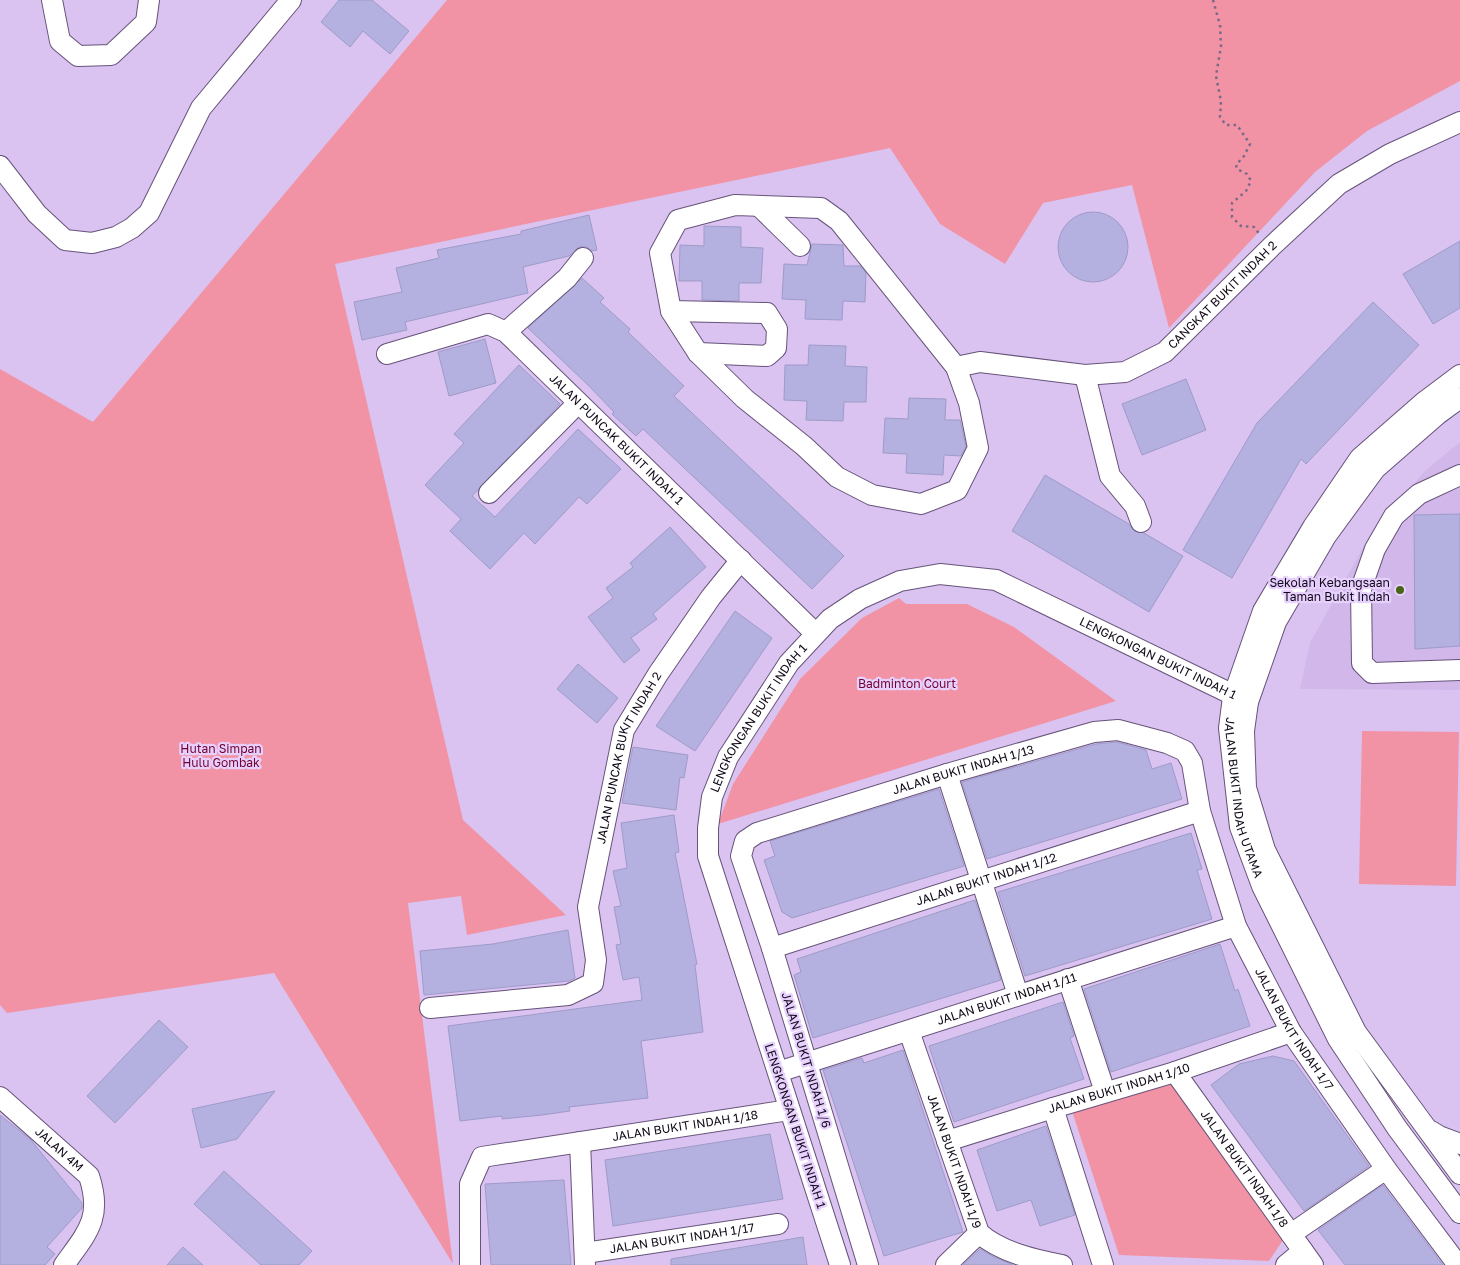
<svg xmlns="http://www.w3.org/2000/svg" width="1460" height="1265" viewBox="0 0 1460 1265" font-family="'Golos Text',sans-serif">
<style>
.built{fill:#d1b7ea}
.green{fill:#f293a5}
.building{fill:#b4b1e0;stroke:#9e9bc9}
.lines{fill:none;stroke-linecap:round;stroke-linejoin:round}
.minor-casing{stroke:#67537a;stroke-width:22}
.path{stroke:#786988;stroke-width:2.5;stroke-dasharray:2.5 4;stroke-linecap:butt}
.minor{stroke:#fff;stroke-width:20}
.poi-dot{fill:#476314;stroke:#e7d0fe;stroke-width:2}
.labels{text-anchor:middle;stroke-width:4.5;stroke-linejoin:round;paint-order:stroke}
.street-label{font-size:12px;fill:#110918;stroke:#e7d0fe}
.poi-label{font-size:12px;fill:#110918;stroke:#e7d0fe;text-anchor:end}
.park-label{font-size:12px;fill:#72022e;stroke:#e7d0fe}
</style>
<rect width="100%" height="100%" fill="#dac3f1"/>
<polygon class="built" points="1460,442 1460,690 1300,689 1310,643 1369,537 1425,471"/>
<g class="green">
<polygon points="447,0 1460,0 1460,81 1367,131 1315,172 1169,328 1132,185 1043,203 1005,264 940,224 890,148 335,264 463,820 566,915 467,935 461,896 408,903 453,1264 274,973 7,1013 0,1005 0,369 93,422"/>
<polygon points="899,598 906,604 967,604 1014,627 1116,701 718,824 733,784 800,679 862,618"/>
<polygon points="1362,731 1459,732 1456,886 1359,884"/>
<polygon points="1177,1083 1285,1237 1269,1261 1119,1255 1072,1111"/>
</g>
<g class="building">
<polygon points="339,0 372,0 409,31 390,54 363,31 350,47 321,22"/>
<circle cx="1093" cy="247" r="35"/>
<polygon points="589,215 597,250 592,251 585,246 579,247 569,256 523,267 528,293 405,322 407,330 362,340 354,302 402,292 396,268 439,258 437,250 521,234 521,231"/>
<polygon points="704,226 741,227 741,247 763,248 761,283 739,283 739,301 702,300 702,281 679,281 680,245 704,246"/>
<polygon points="1460,241 1460,308 1433,324 1403,274"/>
<polygon points="812,244 843,245 844,266 860,266 866,273 865,302 843,301 842,320 805,319 806,300 782,299 784,264 807,265"/>
<polygon points="582,278 604,298 600,302 630,329 628,332 684,386 674,396 844,556 812,589 643,429 636,436 612,414 614,412 588,385 528,328"/>
<polygon points="1373,302 1419,345 1306,464 1301,459 1232,578 1183,550 1257,423"/>
<polygon points="485,339 496,383 449,396 438,352"/>
<polygon points="809,345 846,346 845,366 867,367 866,402 844,402 843,421 806,420 807,401 784,400 785,365 808,365"/>
<polygon points="519,365 560,404 472,496 495,517 578,429 621,469 587,504 579,497 535,544 524,533 490,569 450,531 461,519 425,485 464,443 454,434"/>
<polygon points="1186,379 1206,430 1142,455 1122,404"/>
<polygon points="909,398 946,399 945,420 960,420 966,446 961,456 944,455 943,475 906,473 907,454 883,453 885,418 908,419"/>
<polygon points="1045,475 1129,524 1134,531 1144,533 1183,556 1149,612 1012,531"/>
<polygon points="1460,514 1460,646 1415,649 1414,515"/>
<polygon points="670,527 706,567 653,614 657,619 631,638 640,650 624,663 588,617 613,598 606,588 633,567 630,563"/>
<polygon points="735,611 772,638 695,751 656,726"/>
<polygon points="578,664 618,698 597,723 557,689"/>
<polygon points="1117,742 1146,750 1152,769 1171,763 1182,799 987,859 962,782 1096,744"/>
<polygon points="633,747 688,755 684,778 680,777 676,810 622,803"/>
<polygon points="939,789 964,866 792,918 782,912 764,860 775,856 770,841"/>
<polygon points="674,815 679,852 675,853 697,964 695,965 703,1032 641,1041 648,1098 569,1107 570,1111 542,1115 502,1119 502,1116 460,1121 448,1026 642,1000 639,977 623,980 616,945 621,944 614,907 621,906 613,871 627,868 621,823"/>
<polygon points="1191,833 1202,869 1197,870 1212,919 1025,976 998,892"/>
<polygon points="975,900 1001,980 813,1038 794,975 801,972 797,959"/>
<polygon points="568,930 575,978 569,981 424,995 420,951 493,944"/>
<polygon points="1220,944 1235,991 1238,989 1250,1026 1111,1072 1084,989"/>
<polygon points="1063,1002 1074,1036 1070,1038 1084,1079 954,1122 929,1046"/>
<polygon points="159,1020 188,1047 115,1123 87,1096"/>
<polygon points="903,1050 963,1232 884,1256 823,1070 862,1058 864,1063"/>
<polygon points="1273,1056 1294,1061 1369,1166 1304,1211 1211,1085 1239,1064"/>
<polygon points="275,1091 237,1139 201,1148 192,1109"/>
<polygon points="0,1115 30,1139 82,1203 82,1208 47,1247 55,1254 45,1265 0,1265"/>
<polygon points="1046,1126 1075,1215 1040,1226 1031,1200 997,1211 977,1150"/>
<polygon points="770,1134 783,1199 613,1226 605,1160"/>
<polygon points="224,1171 312,1251 299,1265 261,1265 194,1204"/>
<polygon points="564,1180 571,1265 491,1265 485,1184"/>
<polygon points="1383,1185 1394,1200 1443,1265 1345,1265 1318,1230"/>
<polygon points="803,1237 807,1265 671,1265 671,1259"/>
<polygon points="183,1247 203,1265 167,1265"/>
<polygon points="980,1249 992,1256 1013,1265 963,1265"/>
</g>
<g class="lines">
<defs>
<g id="minor">
<polyline points="52,0 60,41 78,56 111,55 146,22 149,0"/>
<polyline points="0,166 37,214 65,240 92,243 116,237 132,228 149,213 201,108 291,0"/>
<polygon points="735,205 821,208 839,221 956,367 969,403 978,448 957,490 921,504 872,495 837,477 804,446 745,399 698,353 671,311 660,253 678,220"/>
<polyline points="759,206 800,246"/>
<polyline points="671,311 767,313 777,329 776,348 767,356 698,353"/>
<polyline points="506,332 567,278 583,258"/>
<path id="s1" d="M387,354L488,324L506,332L815,633"/>
<path id="s2" d="M956,367L980,362L1085,375L1125,372L1165,352L1272,246L1339,184L1390,154L1460,122"/>
<polyline points="1085,375 1110,476 1135,506 1141,522"/>
<path id="s3" d="M1460,375L1424,402L1360,458L1313,527L1263,611L1233,697L1229,728L1240,827L1262,886L1338,1039L1397,1128L1460,1213"/>
<polyline points="1460,398 1438,414 1375,469 1326,536 1276,622 1248,702 1244,731 1246,788 1265,850 1356,1032 1460,1174"/>
<polyline points="1460,475 1419,494 1394,516 1375,549 1361,589 1362,663 1372,673 1460,670"/>
<polyline points="489,493 578,403"/>
<polyline points="947,774 1018,995"/>
<path id="s4" d="M772,948L1200,811"/>
<polyline points="1068,979 1105,1092"/>
<path id="s5" d="M430,1008L568,995L593,983L596,960L588,907L624,730L658,674L711,597L741,560"/>
<path id="s6" d="M909,1031L979,1233C1000,1252 1035,1260 1062,1265"/>
<path id="s7" d="M778,1072L1236,926"/>
<path id="s8" d="M1175,1072L1313,1265"/>
<path id="s9" d="M0,1097L89,1176C103,1218 87,1233 64,1265"/>
<polyline points="1053,1108 1103,1265"/>
<polyline points="1431,1131 1439,1136 1460,1144"/>
<path id="s10" d="M947,1141L1053,1108L1175,1072L1291,1032"/>
<polyline points="580,1142 585,1265"/>
<polyline points="1291,1234 1386,1169"/>
<path id="s11" d="M585,1253L778,1224"/>
<path id="s12" d="M470,1265V1184L482,1157L789,1110"/>
<path id="s13" d="M840,1265L708,856V828L712,797L728,757L789,663L830,619L860,599L900,581L940,574L996,580L1248,702"/>
<path id="s14" d="M868,1265L772,948L741,856L745,841L757,833L947,774L1094,732L1118,730L1167,743L1185,751L1192,763L1200,811L1236,926L1291,1032L1386,1169L1458,1265"/>
<polyline points="946,1265 979,1233"/>
<polyline points="1286,1265 1303,1251"/>
</g>
</defs>
<use href="#minor" class="minor-casing"/>
<polyline class="path" points="1213,0 1220,25 1221,46 1216,76 1221,101 1220,117 1226,125 1237,125 1250,144 1244,156 1236,165 1237,169 1247,174 1251,181 1246,191 1232,203 1232,217 1241,226 1254,227 1260,235"/>
<use href="#minor" class="minor"/>
</g>
<circle class="poi-dot" cx="1400" cy="590" r="5"/>
<g class="labels">
<g class="street-label">
<text dy="4" stroke="none"><textPath href="#s2" startOffset="296">CANGKAT BUKIT INDAH 2</textPath></text>
<text dy="4" stroke="none"><textPath href="#s1" startOffset="279">JALAN PUNCAK BUKIT INDAH 1</textPath></text>
<text dy="4" stroke="none"><textPath href="#s13" startOffset="1061">LENGKONGAN BUKIT INDAH 1</textPath></text>
<text dy="4" stroke="none"><textPath href="#s13" startOffset="581">LENGKONGAN BUKIT INDAH 1</textPath></text>
<text dy="4" stroke="none"><textPath href="#s5" startOffset="399">JALAN PUNCAK BUKIT INDAH 2</textPath></text>
<text dy="4" stroke="none"><textPath href="#s14" startOffset="674">JALAN BUKIT INDAH 1/13</textPath></text>
<text dy="4" stroke="none"><textPath href="#s3" startOffset="505">JALAN BUKIT INDAH UTAMA</textPath></text>
<text dy="4" stroke="none"><textPath href="#s4" startOffset="225">JALAN BUKIT INDAH 1/12</textPath></text>
<text dy="4" stroke="none"><textPath href="#s7" startOffset="240">JALAN BUKIT INDAH 1/11</textPath></text>
<text dy="4" stroke="none"><textPath href="#s14" startOffset="1206">JALAN BUKIT INDAH 1/7</textPath></text>
<text transform="translate(806 1060) rotate(73)" y="4">JALAN BUKIT INDAH 1/6</text>
<text dy="4" stroke="none"><textPath href="#s10" startOffset="180">JALAN BUKIT INDAH 1/10</textPath></text>
<text dy="4" stroke="none"><textPath href="#s12" startOffset="316">JALAN BUKIT INDAH 1/18</textPath></text>
<text transform="translate(795 1126) rotate(72)" y="4">LENGKONGAN BUKIT INDAH 1</text>
<text dy="4" stroke="none"><textPath href="#s9" startOffset="79">JALAN 4M</textPath></text>
<text dy="4" stroke="none"><textPath href="#s6" startOffset="138">JALAN BUKIT INDAH 1/9</textPath></text>
<text dy="4" stroke="none"><textPath href="#s8" startOffset="119">JALAN BUKIT INDAH 1/8</textPath></text>
<text dy="4" stroke="none"><textPath href="#s11" startOffset="98">JALAN BUKIT INDAH 1/17</textPath></text>
</g>
<g class="poi-label">
<text x="1390" y="587">Sekolah Kebangsaan<tspan x="1390" dy="14">Taman Bukit Indah</tspan></text>
</g>
<g class="park-label">
<text x="907" y="688">Badminton Court</text>
<text x="221" y="753">Hutan Simpan<tspan x="221" dy="14">Hulu Gombak</tspan></text>
</g>
</g>
</svg>
